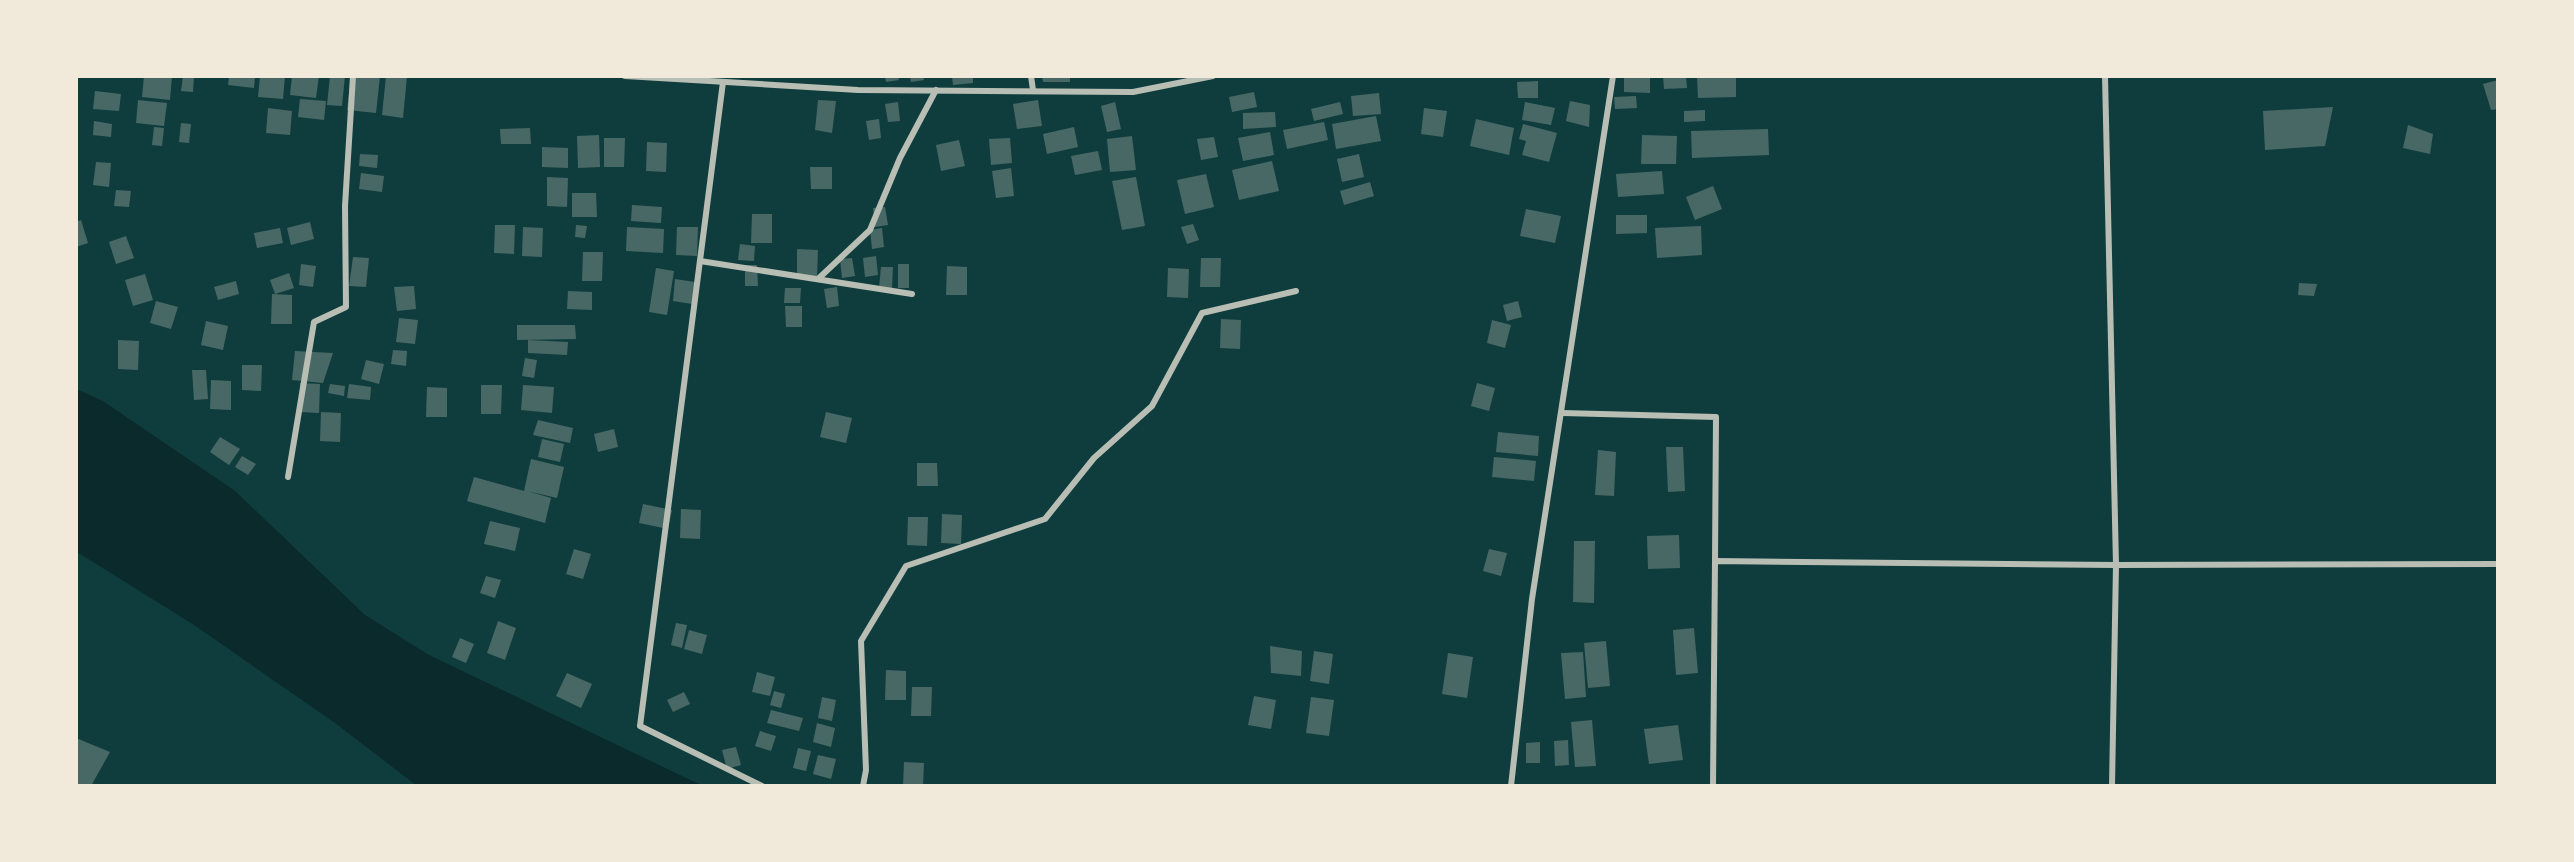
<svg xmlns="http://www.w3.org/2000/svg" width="2574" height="862" viewBox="0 0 2574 862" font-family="'Open Sans',sans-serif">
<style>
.water{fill:#0a2a2b}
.building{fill:#486865}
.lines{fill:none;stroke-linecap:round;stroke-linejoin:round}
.minor{stroke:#b8beb3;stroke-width:6}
</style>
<rect width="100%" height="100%" fill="#0f3d3e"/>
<polygon class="water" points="76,389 103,401 235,491 365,615 429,655 701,785 416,785 335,723 194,625 77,552"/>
<g class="building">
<polygon points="144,76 172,76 170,100 142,97"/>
<polygon points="183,76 194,76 193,92 181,91"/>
<polygon points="229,76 255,76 254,88 228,85"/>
<polygon points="260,76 285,76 283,99 258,97"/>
<polygon points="292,76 319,76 316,98 290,95"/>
<polygon points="330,76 345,76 342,106 327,105"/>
<polygon points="351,76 380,76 376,113 347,110"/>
<polygon points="386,76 407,76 403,118 382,115"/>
<polygon points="885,76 898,76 899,80 886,82"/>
<polygon points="910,76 923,76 924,80 911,82"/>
<polygon points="952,76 973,76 973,83 953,85"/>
<polygon points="1042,76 1070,76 1070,82 1043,82"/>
<polygon points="1624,76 1650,76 1650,93 1624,92"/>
<polygon points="1663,76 1686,76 1687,88 1664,89"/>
<polygon points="1697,76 1736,76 1736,97 1698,98"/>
<polygon points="2498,80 2498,109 2491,110 2483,84"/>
<polygon points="1538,81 1538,98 1518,98 1517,82"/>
<polygon points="95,91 121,94 119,111 93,109"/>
<polygon points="1254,92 1257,107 1232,112 1229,97"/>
<polygon points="1379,93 1381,114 1353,116 1351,96"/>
<polygon points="1636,96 1637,108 1615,109 1614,97"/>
<polygon points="300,99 326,101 324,120 298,117"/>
<polygon points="138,100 167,103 164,126 136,123"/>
<polygon points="818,100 836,101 832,133 815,130"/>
<polygon points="1038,100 1042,126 1017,129 1013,104"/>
<polygon points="1570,101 1590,105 1589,127 1566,121"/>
<polygon points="898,102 900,121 888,122 885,104"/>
<polygon points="1115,102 1121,129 1107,132 1101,106"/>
<polygon points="1340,102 1343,114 1314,121 1311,109"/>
<polygon points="1525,102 1555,108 1551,125 1522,120"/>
<polygon points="2333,107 2325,146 2265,150 2263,111"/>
<polygon points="268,108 292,111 290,135 266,133"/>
<polygon points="1424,108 1447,111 1443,137 1421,134"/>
<polygon points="1705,110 1705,121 1684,122 1684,111"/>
<polygon points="1275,112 1276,127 1243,129 1243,113"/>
<polygon points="1376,116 1381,141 1336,149 1332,124"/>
<polygon points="879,119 881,138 869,140 866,121"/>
<polygon points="1476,119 1514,128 1509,155 1470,146"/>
<polygon points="94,121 112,124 111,137 93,135"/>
<polygon points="1324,122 1328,140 1287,149 1283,130"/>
<polygon points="181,123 191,124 189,143 179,142"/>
<polygon points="1523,124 1557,133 1549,162 1522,155 1526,141 1519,139"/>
<polygon points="2408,125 2433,134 2430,154 2403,148"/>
<polygon points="154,127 164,128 162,146 152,145"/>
<polygon points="1074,127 1078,147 1047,154 1043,134"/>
<polygon points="530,128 531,144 501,144 500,129"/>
<polygon points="1768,129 1769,155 1692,158 1691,131"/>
<polygon points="1270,132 1274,155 1243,161 1238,138"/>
<polygon points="599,135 600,167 578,168 577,136"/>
<polygon points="1642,135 1677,136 1676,164 1641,164"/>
<polygon points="1132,136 1136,170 1110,172 1107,139"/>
<polygon points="1214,137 1218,157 1201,160 1197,139"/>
<polygon points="604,138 625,138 624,167 604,167"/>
<polygon points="1010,138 1012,163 991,165 989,139"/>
<polygon points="959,140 965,166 941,171 936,145"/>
<polygon points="647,142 667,143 666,172 646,171"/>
<polygon points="542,147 568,148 568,168 542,167"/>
<polygon points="1098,151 1102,170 1075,175 1071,156"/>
<polygon points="360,154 378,155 377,168 359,166"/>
<polygon points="1359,154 1364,177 1342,182 1337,159"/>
<polygon points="1272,161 1279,191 1239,200 1232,170"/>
<polygon points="96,162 111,163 109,187 93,185"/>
<polygon points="810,167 832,167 832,189 811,189"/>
<polygon points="1011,168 1014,196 996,198 992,171"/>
<polygon points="1662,171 1664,194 1618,197 1616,174"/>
<polygon points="361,173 384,176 382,192 359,189"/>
<polygon points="1206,174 1214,207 1185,214 1177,180"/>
<polygon points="547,177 568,178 567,207 547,206"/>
<polygon points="1136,177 1145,226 1122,230 1112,181"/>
<polygon points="1370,182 1374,196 1344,205 1340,191"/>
<polygon points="1713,186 1722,209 1695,220 1686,197"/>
<polygon points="116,190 131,191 129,207 114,206"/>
<polygon points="572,193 596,193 597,217 572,217"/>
<polygon points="632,205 662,207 661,223 631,221"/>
<polygon points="885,207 888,225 875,227 873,208"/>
<polygon points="1526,209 1561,216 1555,243 1520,236"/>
<polygon points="752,214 772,214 772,243 751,243"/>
<polygon points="1616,215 1647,215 1647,233 1616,234"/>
<polygon points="81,220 88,243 76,247 76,222"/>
<polygon points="310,222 314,239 291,245 287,228"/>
<polygon points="1193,224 1199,240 1187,244 1181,227"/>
<polygon points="495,225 515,225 514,254 494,253"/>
<polygon points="576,225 587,226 585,238 575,237"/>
<polygon points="1701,226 1702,255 1657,258 1655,228"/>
<polygon points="523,227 543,228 542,257 522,256"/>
<polygon points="627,227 664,229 663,253 626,251"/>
<polygon points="677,227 698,227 697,256 676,255"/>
<polygon points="280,228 283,243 257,248 254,233"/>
<polygon points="882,228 884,247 872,249 870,230"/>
<polygon points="126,236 134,258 116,264 109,242"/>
<polygon points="740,244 755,246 754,261 738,260"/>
<polygon points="797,249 818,250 817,279 797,278"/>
<polygon points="583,252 603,252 602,281 582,281"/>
<polygon points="876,256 878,275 865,277 863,258"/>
<polygon points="353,257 369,258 366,287 349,286"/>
<polygon points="852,258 855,276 842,278 840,259"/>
<polygon points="1201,258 1221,258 1220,287 1200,287"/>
<polygon points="301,264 316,266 313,287 299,285"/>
<rect x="898" y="264" width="11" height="24"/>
<polygon points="745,265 757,265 758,286 745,286"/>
<polygon points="947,266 967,267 967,295 946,295"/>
<polygon points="881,267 893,267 892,288 879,288"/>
<polygon points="656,268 674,271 667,315 649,312"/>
<polygon points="1168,268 1189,269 1188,298 1167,297"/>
<polygon points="289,273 294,288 275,294 270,280"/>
<polygon points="145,274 153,300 133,306 125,280"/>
<polygon points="675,279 695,282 692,304 673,301"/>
<polygon points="236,281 239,294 218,300 214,287"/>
<polygon points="2299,283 2317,284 2314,296 2298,295"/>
<polygon points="414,286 416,309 397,311 394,287"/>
<polygon points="837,287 839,306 827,308 824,289"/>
<polygon points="785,288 801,288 800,303 784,303"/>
<polygon points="568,291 592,292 592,310 567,309"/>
<polygon points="272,294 292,295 292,324 271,324"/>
<polygon points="156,301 178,307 171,329 150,323"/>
<polygon points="1518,301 1522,317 1507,321 1503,305"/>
<polygon points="785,306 802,306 802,327 786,327"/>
<polygon points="399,318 418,320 415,344 396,342"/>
<polygon points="1221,319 1241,320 1240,349 1220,348"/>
<polygon points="1492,320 1511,325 1505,348 1487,343"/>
<polygon points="206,321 228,326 223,350 201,345"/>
<polygon points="517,325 575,325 576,339 517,340"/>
<polygon points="118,340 139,341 138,370 118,369"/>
<polygon points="528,340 568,342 567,355 528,353"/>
<polygon points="393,350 407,351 406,366 391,364"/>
<polygon points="295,351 333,353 323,383 292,380"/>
<polygon points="525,358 537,360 534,378 522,376"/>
<polygon points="366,360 384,364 379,384 361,379"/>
<polygon points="242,365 262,365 261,391 242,390"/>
<polygon points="192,370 206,370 208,399 194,400"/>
<polygon points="211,380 231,381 231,410 210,409"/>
<polygon points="300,383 320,384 319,413 299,412"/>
<polygon points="1477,383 1495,388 1489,411 1471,406"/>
<polygon points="330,384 345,386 344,396 328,393"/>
<polygon points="349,384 371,387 370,400 347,398"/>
<polygon points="481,385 502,385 501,414 481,414"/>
<polygon points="523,385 554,387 552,413 521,410"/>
<polygon points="427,387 447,388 447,417 426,417"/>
<polygon points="321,412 341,413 340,442 320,441"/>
<polygon points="826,412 852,418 846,443 820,437"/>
<polygon points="538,420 573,428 570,443 533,435"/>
<polygon points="614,429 618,447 598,452 594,434"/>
<polygon points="1498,432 1539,436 1538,456 1496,452"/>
<polygon points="220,437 240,449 229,465 210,452"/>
<polygon points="542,439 564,444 560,462 538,457"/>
<polygon points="1666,447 1683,447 1685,491 1668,492"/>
<polygon points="1598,450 1616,452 1614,496 1595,495"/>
<polygon points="242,456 256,464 248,475 235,467"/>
<polygon points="1494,457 1536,461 1534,481 1492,477"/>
<polygon points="531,459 564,467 557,498 527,491 551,498 545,523 467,501 474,477 524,491"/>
<polygon points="917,463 937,463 938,486 917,486"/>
<polygon points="643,504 672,510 668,529 639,523"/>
<polygon points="681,509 701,510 700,539 680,538"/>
<polygon points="942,514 962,515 961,544 941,543"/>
<polygon points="908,517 928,517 927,546 907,545"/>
<polygon points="490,521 520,528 515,551 484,544"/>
<polygon points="1679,535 1680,568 1648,569 1647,536"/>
<polygon points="1574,541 1595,541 1594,603 1573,602"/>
<polygon points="574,549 591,554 583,579 566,574"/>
<polygon points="1489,549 1507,553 1501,576 1483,571"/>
<polygon points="486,576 501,580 495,598 480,593"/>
<polygon points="498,621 516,628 505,660 487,653"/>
<polygon points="676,623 687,625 682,648 671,645"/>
<polygon points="1694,628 1698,673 1676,675 1673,630"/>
<polygon points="689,630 707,635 702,654 684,649"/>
<polygon points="460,638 474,644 466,663 452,657"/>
<polygon points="1606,641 1610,686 1588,688 1584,643"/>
<polygon points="1270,646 1302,651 1301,676 1271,673"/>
<polygon points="1314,651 1333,654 1329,684 1310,681"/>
<polygon points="1583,652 1586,697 1565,699 1561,653"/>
<polygon points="1448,653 1473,657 1467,698 1442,694"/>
<polygon points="886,670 906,671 906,700 885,700"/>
<polygon points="757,672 775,677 770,696 752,692"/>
<polygon points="567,673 592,684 581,708 556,696"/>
<polygon points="912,687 932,687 931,716 911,716"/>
<polygon points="774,691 785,694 781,708 770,705"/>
<polygon points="684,692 690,704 673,712 667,700"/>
<polygon points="1254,696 1276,700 1271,729 1248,725"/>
<polygon points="822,697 836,700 832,721 818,718"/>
<polygon points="1311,697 1334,700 1329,736 1306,733"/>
<polygon points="771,710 803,718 799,731 767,723"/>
<polygon points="1592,720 1596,766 1575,767 1571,722"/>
<polygon points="817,723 835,728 831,747 813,742"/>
<polygon points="1678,725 1683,760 1649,764 1644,729"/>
<polygon points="760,731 776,736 771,751 755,746"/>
<polygon points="76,738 110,752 91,786 76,786"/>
<polygon points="1568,740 1569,765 1555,766 1554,741"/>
<polygon points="1540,742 1540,763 1526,763 1526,743"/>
<polygon points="736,747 741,765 727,769 722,750"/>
<polygon points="798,748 811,751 806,771 793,768"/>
<polygon points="818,755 836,759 831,779 813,774"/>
<polygon points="904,762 924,763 923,786 903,786"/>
</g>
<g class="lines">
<g class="minor">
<polyline points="625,76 858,90 1133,92 1213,76"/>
<polyline points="1031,76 1033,90"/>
<polyline points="2105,76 2116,565 2112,786"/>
<polyline points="723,82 640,726 762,786"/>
<polyline points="700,261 912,294"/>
<polyline points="818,279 870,230 900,158 936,90"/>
<polyline points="1562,413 1716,417 1715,561"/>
<polyline points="288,477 314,322 346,307 345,206 353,76"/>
<polyline points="863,786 866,770 861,641 906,566 1045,519 1094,458 1152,406 1202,313 1296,291"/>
<polyline points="1511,786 1532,599 1613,76"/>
<polyline points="1713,786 1715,561 2116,565 2498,564"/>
</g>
</g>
<rect width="2574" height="862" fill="none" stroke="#f1e9da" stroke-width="156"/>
</svg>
